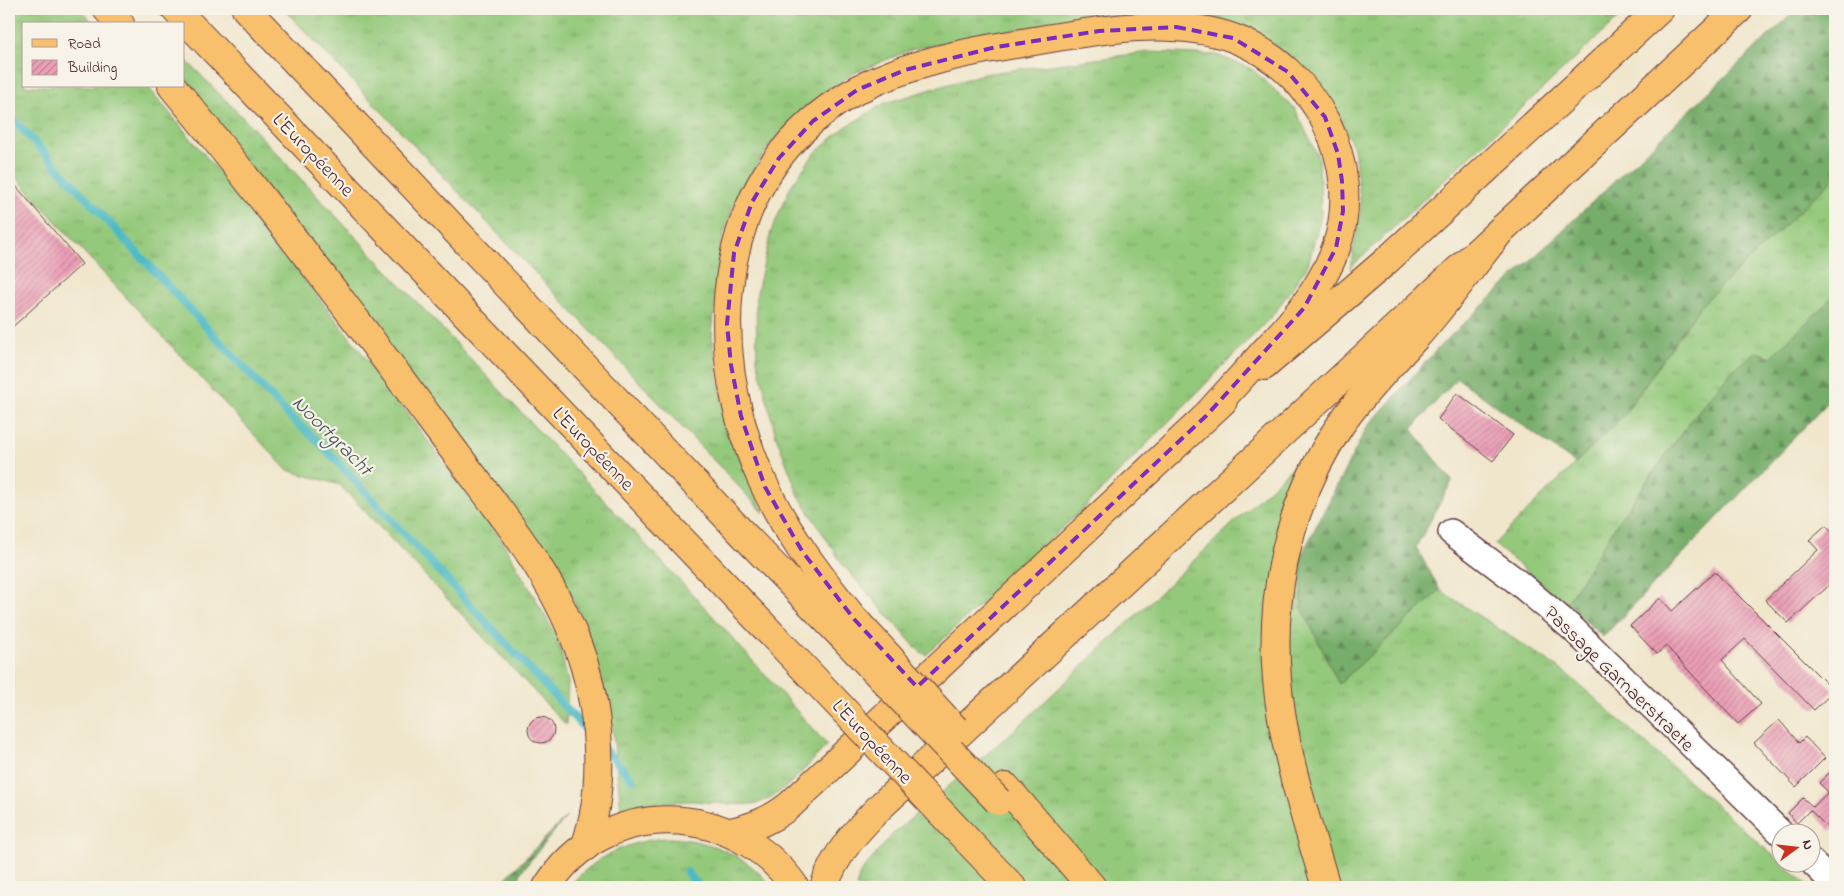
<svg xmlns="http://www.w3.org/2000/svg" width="1844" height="896" viewBox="0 0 1844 896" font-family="'Indie Flower',sans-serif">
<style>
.grass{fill:url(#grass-tufts);stroke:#6f7453}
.forest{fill:url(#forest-firs);stroke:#60664b}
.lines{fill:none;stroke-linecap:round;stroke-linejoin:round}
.stream{stroke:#4cbac5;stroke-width:8}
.building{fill:url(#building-hatch)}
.minor-casing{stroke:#633d43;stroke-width:28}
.primary-casing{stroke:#633d43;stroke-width:30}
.motorway-casing{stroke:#633d43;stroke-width:30}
.minor{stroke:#fff;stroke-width:25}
.primary{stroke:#f8bf6c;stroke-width:28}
.motorway{stroke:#f8bf6c;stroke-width:28}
.motorway-bridge-casing{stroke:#633d43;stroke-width:30;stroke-linecap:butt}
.motorway-bridge{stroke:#f8bf6c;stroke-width:28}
.marked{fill:none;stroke:#7b2cbf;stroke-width:4;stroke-dasharray:10 6;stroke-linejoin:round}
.labels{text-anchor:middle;stroke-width:4.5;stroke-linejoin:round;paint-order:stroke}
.street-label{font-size:20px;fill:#4a1f2b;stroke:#f7f3e8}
.water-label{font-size:21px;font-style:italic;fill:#4b5561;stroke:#f7f3e8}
</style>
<defs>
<pattern id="grass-tufts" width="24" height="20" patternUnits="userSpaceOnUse" patternTransform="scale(1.25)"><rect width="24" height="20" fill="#94c97b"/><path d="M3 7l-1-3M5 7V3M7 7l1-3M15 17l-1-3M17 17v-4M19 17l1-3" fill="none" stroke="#81ac6a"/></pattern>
<pattern id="forest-firs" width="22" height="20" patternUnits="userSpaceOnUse" patternTransform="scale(1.25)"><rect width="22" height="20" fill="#77ad6b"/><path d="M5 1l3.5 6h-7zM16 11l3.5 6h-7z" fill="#648c58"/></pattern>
<pattern id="building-hatch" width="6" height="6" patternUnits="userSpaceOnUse" patternTransform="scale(1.25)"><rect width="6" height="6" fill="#eb9fb6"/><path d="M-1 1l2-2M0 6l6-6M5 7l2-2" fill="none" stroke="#c08194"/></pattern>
</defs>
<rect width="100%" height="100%" fill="#f7f3e8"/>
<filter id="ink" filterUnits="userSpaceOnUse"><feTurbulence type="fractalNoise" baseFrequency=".02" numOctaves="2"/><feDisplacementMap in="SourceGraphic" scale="10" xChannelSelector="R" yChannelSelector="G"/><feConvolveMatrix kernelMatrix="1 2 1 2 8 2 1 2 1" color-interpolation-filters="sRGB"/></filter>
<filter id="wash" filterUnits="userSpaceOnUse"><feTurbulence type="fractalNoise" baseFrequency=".0096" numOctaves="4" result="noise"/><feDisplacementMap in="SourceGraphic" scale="20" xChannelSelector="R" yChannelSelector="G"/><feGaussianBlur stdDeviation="1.12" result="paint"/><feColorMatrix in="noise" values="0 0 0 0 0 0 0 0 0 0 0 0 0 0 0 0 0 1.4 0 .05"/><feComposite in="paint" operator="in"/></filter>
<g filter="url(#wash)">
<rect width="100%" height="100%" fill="#f0e6cc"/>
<g class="grass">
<polygon points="9,9 81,9 94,24 24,24 24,86 147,86 248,207 369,362 503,542 557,637 568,682 566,725 340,485 287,470 68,235 9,169"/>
<path d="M284,9H596C651,12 705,15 759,9H1628L1350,268L1361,208L1354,148L1331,100L1302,66L1273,44L1119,16L1017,29L910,50L852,74L806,107L770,145L737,194L720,246L712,336L721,395L737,452L764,513Z"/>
<polygon points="1149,52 1216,55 1252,69 1295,109 1319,159 1321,215 1308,265 1274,314 1084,508 926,655 918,650 843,565 799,496 776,436 757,360 756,297 771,232 791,186 814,154 844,128 885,103 983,74"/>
<path d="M184,58L251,126L711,614L827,745C809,764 786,793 761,802C746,808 707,801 689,801C666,801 644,805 621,809L611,713L584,623L566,585L535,541L184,81Z"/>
<polygon points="1835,177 1835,295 1771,357 1756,352 1731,372 1691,420 1622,516 1566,604 1494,544 1623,416 1701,305"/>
<polygon points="1300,460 1302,608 1339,684 1440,590 1567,674 1809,887 856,887 860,873 893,834 1018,727"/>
<path d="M666,838C707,839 746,854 772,887H569C594,857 628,841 666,838Z"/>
</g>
<g class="forest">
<polygon points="1797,9 1835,9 1835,177 1701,305 1623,416 1575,463 1457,378 1412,429 1452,481 1416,547 1440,590 1339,684 1302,608 1301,556 1367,427 1439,347"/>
<polygon points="1835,295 1835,395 1603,637 1566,604 1622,516 1691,420 1731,372 1756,352 1771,357"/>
<polygon points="567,816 521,872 517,887 497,887"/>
</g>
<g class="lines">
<g class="stream">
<polyline points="9,115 289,416 321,444 588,732"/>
<polyline points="605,750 632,779"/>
<polyline points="687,872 699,887"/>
</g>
</g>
<g id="blocks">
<g class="building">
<polygon points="16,186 82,264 9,330 9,192"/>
<polygon points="1457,393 1513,435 1493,461 1438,419"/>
<polygon points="1826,525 1835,535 1835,580 1788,623 1765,600 1818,550 1809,540"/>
<polygon points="1715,572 1834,691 1814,710 1745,639 1722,660 1761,704 1738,724 1666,646 1657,654 1630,626 1660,598 1672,611"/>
<circle cx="541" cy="730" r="13"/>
<polygon points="1779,720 1799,743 1805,737 1825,758 1796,787 1754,743"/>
<polygon points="1835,767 1835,829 1834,827 1831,831 1810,810 1797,823 1788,813 1803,798 1813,807 1828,792 1819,783"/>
</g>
</g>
</g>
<g filter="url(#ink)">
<use href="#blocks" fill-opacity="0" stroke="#633d43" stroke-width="1"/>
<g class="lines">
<defs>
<g id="minor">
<polyline points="1451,532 1515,580 1573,629 1782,834"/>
<polyline points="1812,862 1835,885"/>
</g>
<g id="primary">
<polyline points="1264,366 1384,263 1660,9"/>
<path d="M731,832C754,827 771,820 790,805L1223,401"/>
<path d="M547,887C604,795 736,801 795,887"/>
<path d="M824,887C834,854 859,828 883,804L1739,9"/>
</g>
<g id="motorway">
<polyline points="107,9 120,24"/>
<polyline points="175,9 801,665"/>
<polyline points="246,9 741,532 840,634"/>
<path d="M172,86C265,199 353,315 440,432C489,499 548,565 577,644C600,704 607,786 585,847"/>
<path d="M854,619C818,575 784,530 761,478C700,341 715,166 859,89C909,63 966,52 1022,43C1088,32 1168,15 1233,38C1315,68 1365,164 1336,248C1321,289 1294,320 1265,351C1246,372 1226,394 1206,416"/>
<polyline points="1006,787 1092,887"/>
<polyline points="968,841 1012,887"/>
<path d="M1326,887C1309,829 1290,772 1281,712C1265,612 1284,508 1341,424C1363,392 1390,366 1415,338C1446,303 1473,265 1502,229"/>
</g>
</defs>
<use href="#minor" class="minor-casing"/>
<use href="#primary" class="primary-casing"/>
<use href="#motorway" class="motorway-casing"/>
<use href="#minor" class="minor"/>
<use href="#primary" class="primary"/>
<use href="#motorway" class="motorway"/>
<defs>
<g id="motorway-bridge">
<polyline points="854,619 955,729"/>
<polyline points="840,634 998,801"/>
<polyline points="801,665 968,841"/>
</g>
</defs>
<use href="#motorway-bridge" class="motorway-bridge-casing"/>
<use href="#motorway-bridge" class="motorway-bridge"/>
</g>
</g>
<path class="marked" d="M1176,27L1233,38L1288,72L1325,117L1338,154L1342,181L1343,211L1336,248L1304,308L1206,416L917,687L854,619L802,551L765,487L741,416L731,365L727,324L734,253L752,202L779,158L813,121L857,90L905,70L996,47L1099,31Z"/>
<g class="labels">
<g class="street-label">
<text transform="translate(314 154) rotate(46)" y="7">L'Européenne</text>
<text transform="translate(594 448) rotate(46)" y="7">L'Européenne</text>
<text transform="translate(1620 678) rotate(44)" y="7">Passage Garnaerstraete</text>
<text transform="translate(873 741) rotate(47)" y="7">L'Européenne</text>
</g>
<g class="water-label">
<text transform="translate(333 435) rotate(45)" y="7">Noortgracht</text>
</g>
</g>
<rect width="1844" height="896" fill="none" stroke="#f7f3e8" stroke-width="30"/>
<rect x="22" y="22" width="162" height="65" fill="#f7f3e8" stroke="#b29e9c"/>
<rect x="32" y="39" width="25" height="8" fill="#f8bf6c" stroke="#b29e9c"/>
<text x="68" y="48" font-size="15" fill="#4a1f2b">Road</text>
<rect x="32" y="60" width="25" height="15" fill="url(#building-hatch)" stroke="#b29e9c"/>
<text x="68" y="72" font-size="15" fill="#4a1f2b">Building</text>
<g transform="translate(1796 848) rotate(75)"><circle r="24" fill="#f7f3e8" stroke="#b29e9c"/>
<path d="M0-4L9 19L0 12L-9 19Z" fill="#c8321e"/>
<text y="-8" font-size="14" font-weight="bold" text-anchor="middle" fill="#4a1f2b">N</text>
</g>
</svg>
